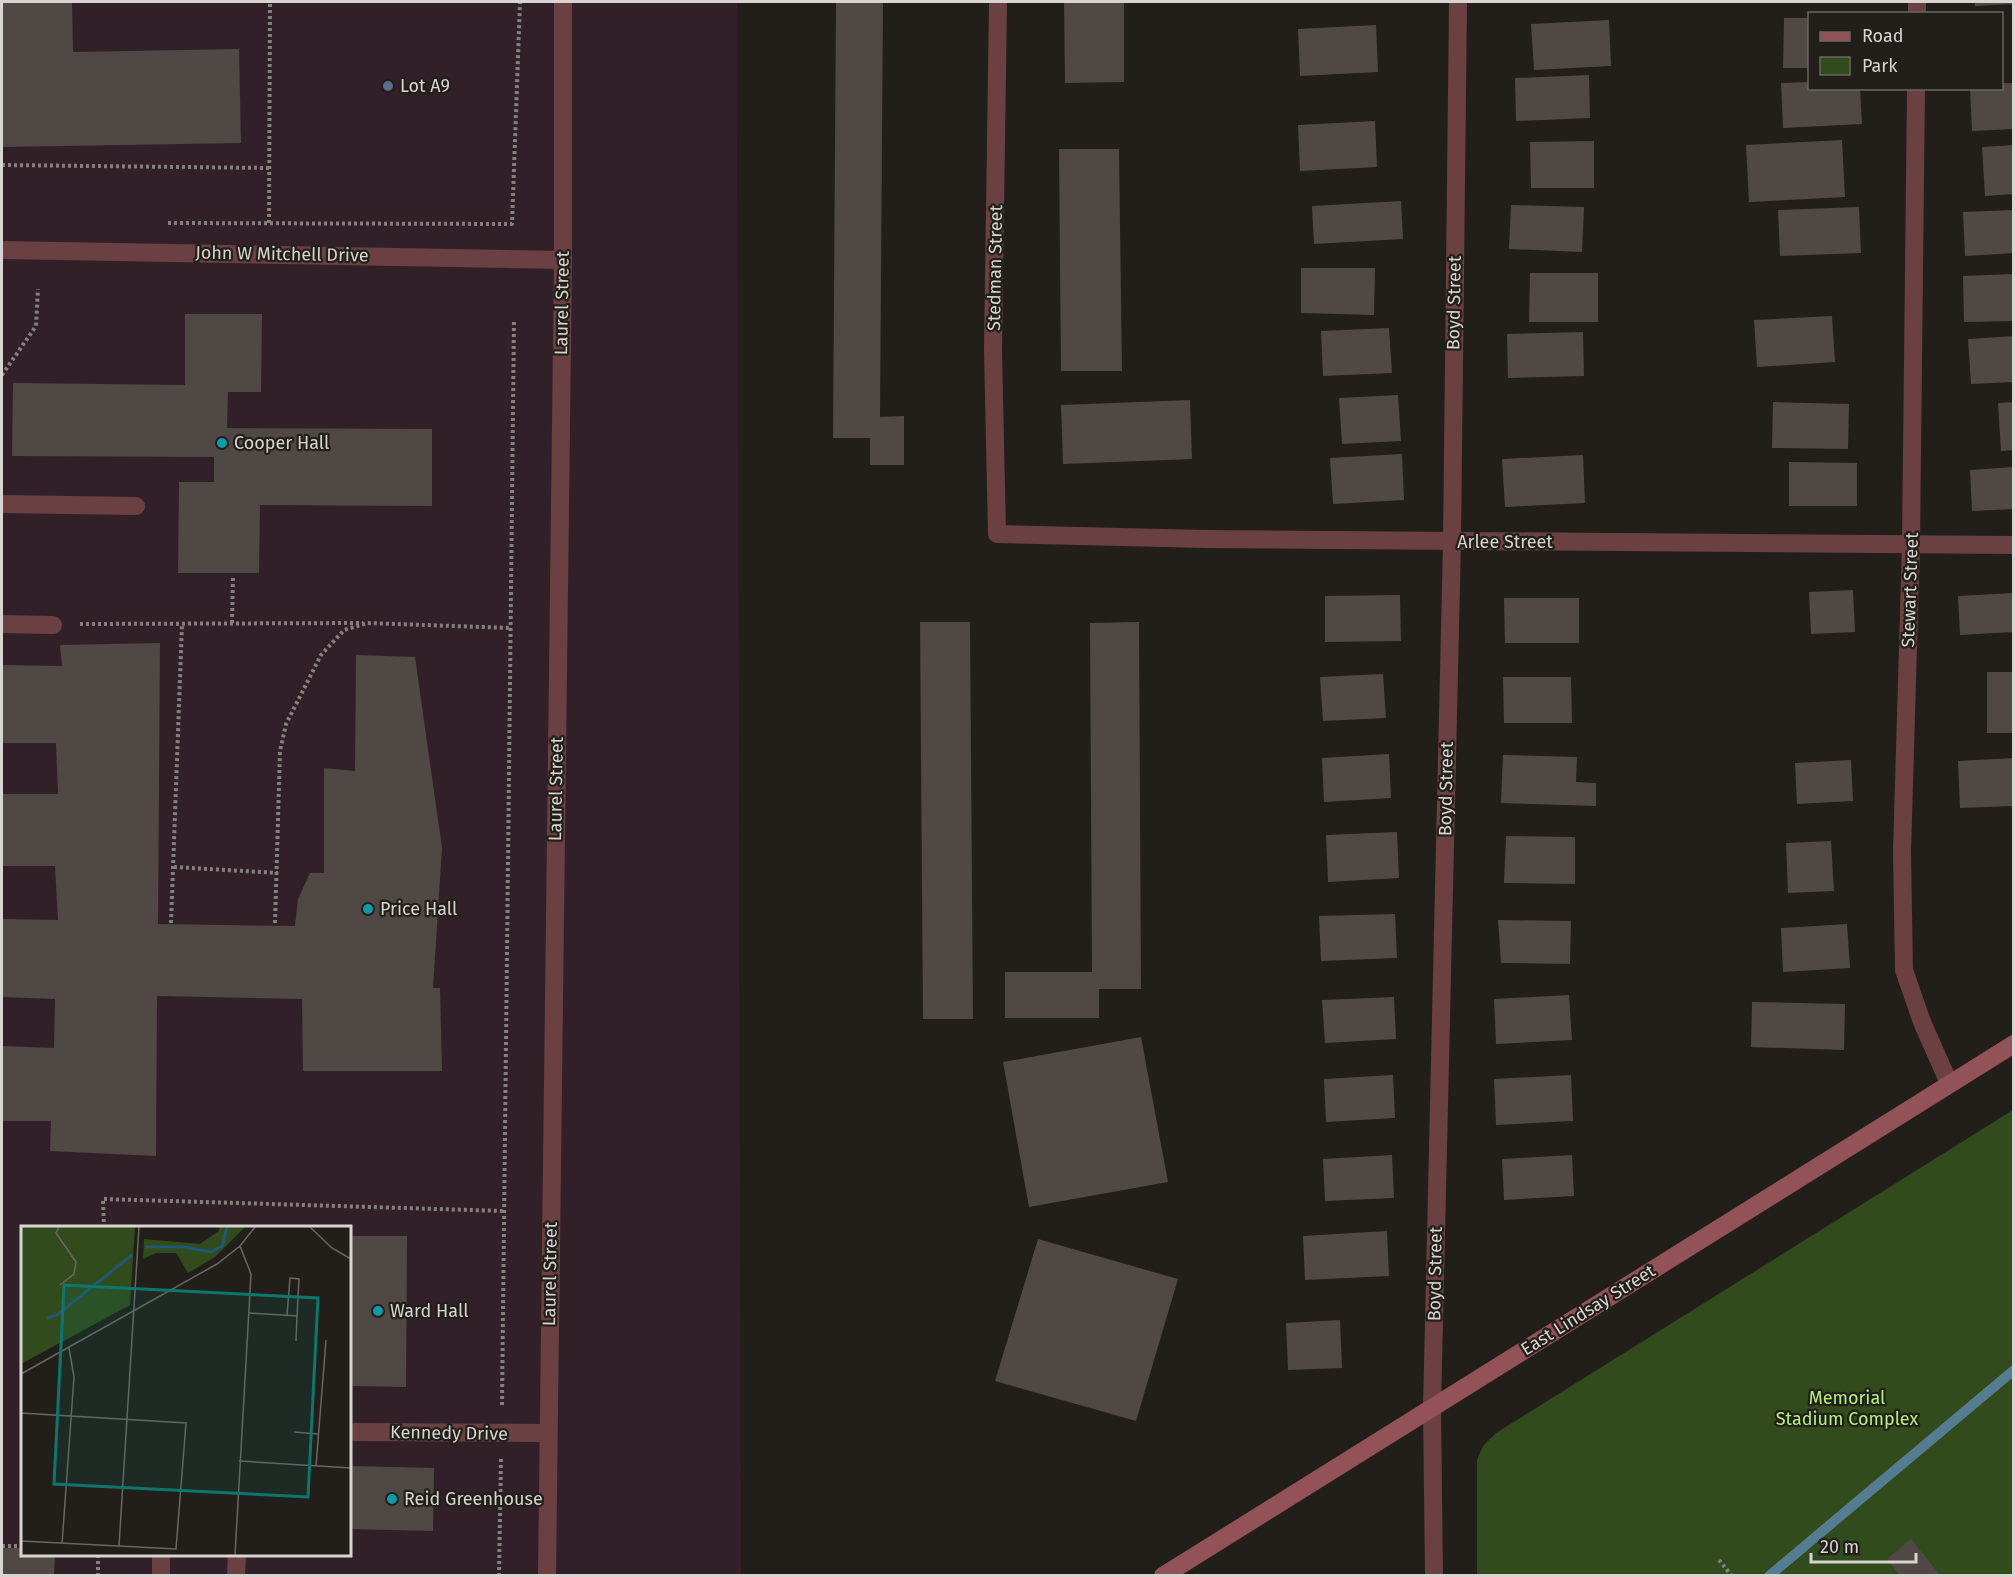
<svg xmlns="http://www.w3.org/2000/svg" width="2015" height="1577" viewBox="0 0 2015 1577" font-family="'Fira Sans',sans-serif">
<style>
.education{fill:#322028;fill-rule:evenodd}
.green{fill:#314b1c}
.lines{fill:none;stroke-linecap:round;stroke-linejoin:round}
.stream{stroke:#557d91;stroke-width:10}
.building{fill:#504845}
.path{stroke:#84817d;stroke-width:4;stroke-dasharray:3 3;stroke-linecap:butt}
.lane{stroke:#6a4043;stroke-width:18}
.street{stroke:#6a4043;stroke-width:18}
.secondary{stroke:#935257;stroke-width:18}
.service-dot{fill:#5c6f8a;stroke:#221e19;stroke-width:2}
.culture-dot{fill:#0f9aa8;stroke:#221e19;stroke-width:2}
.labels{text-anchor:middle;stroke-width:4.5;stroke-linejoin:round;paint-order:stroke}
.poi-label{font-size:18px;fill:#d7d4d1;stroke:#221e19;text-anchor:start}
.street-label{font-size:18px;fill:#d7d4d1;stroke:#221e19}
.park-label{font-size:18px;fill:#b1f181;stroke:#221e19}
.inset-river{fill:none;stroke:#1d5875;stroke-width:3}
.inset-road{fill:none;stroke:#6a6763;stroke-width:1.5}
.view{fill:#0f766e;fill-opacity:0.15;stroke:#0f766e;stroke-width:3}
.inset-edge{fill:none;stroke:#d7d4d1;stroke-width:3}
</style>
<rect width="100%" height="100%" fill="#221e19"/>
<path class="education" d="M2,2H737L741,1575L2,1576ZM22,1228H350V1554H22Z"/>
<polygon class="green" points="2013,1110 2013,1575 1477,1575 1477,1460 1483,1446 1496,1433"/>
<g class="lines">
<polyline class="stream" points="1769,1576 2014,1370"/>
</g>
<g class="building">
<polygon points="2,2 72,2 73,52 239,49 241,143 2,147"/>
<polygon points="836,2 883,2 880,417 904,416 904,465 870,465 870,438 833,438"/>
<polygon points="1064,2 1124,2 1124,82 1065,83"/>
<polygon points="1975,2 2014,2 2014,4 1975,6"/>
<polygon points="1784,18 1810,18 1810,68 1783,68"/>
<polygon points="1609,20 1611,66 1534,70 1531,24"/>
<polygon points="1376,25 1378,72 1300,76 1298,29"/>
<polygon points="1589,75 1590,118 1516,121 1515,78"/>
<polygon points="1810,82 1810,88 1860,88 1862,124 1783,128 1781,83"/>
<polygon points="2002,83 2014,83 2014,129 1972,131 1970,88 2002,88"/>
<polygon points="1375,121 1377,167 1300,171 1298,125"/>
<polygon points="1842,140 1845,197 1749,202 1746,145"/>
<polygon points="1594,141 1594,188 1531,188 1530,142"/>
<polygon points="2014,145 2014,194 1985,196 1982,147"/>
<polygon points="1059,149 1119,149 1122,371 1061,371"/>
<polygon points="1401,201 1403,239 1314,244 1312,206"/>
<polygon points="1511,205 1584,207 1582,252 1509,249"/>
<polygon points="1859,207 1861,253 1780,256 1778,210"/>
<polygon points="2014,210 2014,253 1965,256 1963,212"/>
<polygon points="1301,268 1375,268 1374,315 1301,313"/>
<polygon points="1530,273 1598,273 1598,322 1529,322"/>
<polygon points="2014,274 2014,321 1964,322 1963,276"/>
<polygon points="185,314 262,314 261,392 228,392 227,428 432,429 432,506 260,505 259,573 178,573 179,482 214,482 214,457 12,456 13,383 185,385"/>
<polygon points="1832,316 1835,362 1757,367 1754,320"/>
<polygon points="1389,328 1392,373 1323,376 1321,331"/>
<polygon points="1583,332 1584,376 1508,378 1507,334"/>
<polygon points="2014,336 2014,382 1971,384 1968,339"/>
<polygon points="1398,395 1401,441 1342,444 1339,398"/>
<polygon points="1190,400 1192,459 1063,464 1061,405"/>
<polygon points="1773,402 1849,404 1848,449 1772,448"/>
<polygon points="2014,402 2014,450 2001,451 1998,403"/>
<polygon points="1402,454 1404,500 1333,504 1330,458"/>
<polygon points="1583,455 1585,503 1505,507 1502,459"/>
<polygon points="1789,462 1857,463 1857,506 1789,506"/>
<polygon points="2014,467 2014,509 1972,511 1970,470"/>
<polygon points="1853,590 1855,632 1811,634 1809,592"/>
<polygon points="2014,593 2014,632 1960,635 1958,596"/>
<polygon points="1400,595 1401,641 1325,642 1325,596"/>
<polygon points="1504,598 1579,598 1579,643 1505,643"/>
<polygon points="920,622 970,622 973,1019 923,1019"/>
<polygon points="1139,622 1141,989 1099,989 1099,1018 1005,1018 1005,972 1092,972 1090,623"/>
<polygon points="160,643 158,924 295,926 298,899 310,873 324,873 324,768 355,771 356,655 415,657 442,848 433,988 440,988 442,1071 303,1071 302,999 157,996 156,1156 50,1151 51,1121 2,1121 2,1046 54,1048 55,999 2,997 2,919 58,920 55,866 2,866 2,794 58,794 56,743 2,743 2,665 62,666 60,645"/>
<rect x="1987" y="672" width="27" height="61"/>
<polygon points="1383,674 1386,718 1323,721 1320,677"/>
<polygon points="1503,677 1571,677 1572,723 1504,723"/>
<polygon points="1389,754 1391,798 1324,802 1322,758"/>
<polygon points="1503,755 1577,757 1576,782 1596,783 1596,806 1501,803"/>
<polygon points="2014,758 2014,806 1960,808 1958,761"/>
<polygon points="1851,760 1853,801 1797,804 1795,763"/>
<polygon points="1397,832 1399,878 1328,882 1326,835"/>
<polygon points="1506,836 1575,837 1575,884 1504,883"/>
<polygon points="1831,841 1834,891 1788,893 1786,843"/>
<polygon points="1395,914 1397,958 1321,961 1319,916"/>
<polygon points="1498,920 1571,921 1570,964 1501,963"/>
<polygon points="1847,924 1850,968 1783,972 1781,928"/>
<polygon points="1569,995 1572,1040 1496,1044 1494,999"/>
<polygon points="1394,997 1396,1039 1325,1043 1322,1000"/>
<polygon points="1752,1002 1845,1004 1844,1050 1751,1047"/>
<polygon points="1141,1037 1168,1182 1029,1207 1003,1062"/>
<polygon points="1393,1075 1395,1118 1326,1122 1324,1079"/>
<polygon points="1571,1075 1573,1121 1496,1125 1494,1079"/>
<polygon points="1392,1155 1394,1198 1325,1201 1323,1159"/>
<polygon points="1572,1155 1574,1196 1504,1200 1502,1159"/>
<polygon points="1387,1231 1389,1276 1305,1280 1303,1236"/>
<polygon points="350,1236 407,1236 406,1387 350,1386"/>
<polygon points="1038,1239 1178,1279 1136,1421 995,1381"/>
<polygon points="1340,1320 1342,1368 1288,1370 1286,1323"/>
<polygon points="350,1466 434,1468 433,1531 350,1529"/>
<polygon points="1911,1539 1941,1576 1900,1576 1887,1559"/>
<polygon points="2,1548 22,1548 22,1554 55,1554 54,1576 2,1576"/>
</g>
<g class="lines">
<g class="path">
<polyline points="2,165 269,168"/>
<polyline points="168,223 512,224 520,2"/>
<polyline points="269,223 270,2"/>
<polyline points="2,375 36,326 38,289"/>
<polyline points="232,623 233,575"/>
<polyline points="80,624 363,623"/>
<polyline points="174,867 278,873"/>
<polyline points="171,923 182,624"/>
<polyline points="275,923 280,751 286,724 321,655 344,630 367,623 511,628"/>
<polyline points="104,1228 103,1199 504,1211"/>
<polyline points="502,1405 514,320"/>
<polyline points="2,1546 22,1546"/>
<polyline points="1719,1560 1732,1576"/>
<polyline points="98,1576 98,1554"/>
<polyline points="499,1576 501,1458"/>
</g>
<g class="lane">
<polyline points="2,504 136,506"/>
<polyline points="2,624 53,625"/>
</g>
<g class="street">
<polyline points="998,2 993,350 997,534 1206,539 2014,545"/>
<polyline points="1917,14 1917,2"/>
<polyline points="1916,88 1911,544 1902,852 1904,970 1922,1022 1949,1083"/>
<polyline points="2,250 563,260"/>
<polyline points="350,1432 548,1433"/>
<polyline points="161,1576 161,1554"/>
<polyline points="236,1576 237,1554"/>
<polyline points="547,1576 563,260 563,2"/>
<polyline points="1434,1576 1432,1408 1452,542 1458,2"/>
</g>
<polyline class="secondary" points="1163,1576 2014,1044"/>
</g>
<circle class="service-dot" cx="388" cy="86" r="6"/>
<g class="culture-dot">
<circle cx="222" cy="443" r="6"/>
<circle cx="368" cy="909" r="6"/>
<circle cx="378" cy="1311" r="6"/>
<circle cx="392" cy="1499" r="6"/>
</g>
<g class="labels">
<g class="poi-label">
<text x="400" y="92">Lot A9</text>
<text x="234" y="449">Cooper Hall</text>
<text x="380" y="915">Price Hall</text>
<text x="390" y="1317">Ward Hall</text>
<text x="404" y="1505">Reid Greenhouse</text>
</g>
<g class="street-label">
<text transform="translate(282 254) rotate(1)" y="6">John W Mitchell Drive</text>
<text transform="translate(995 268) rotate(-89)" y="6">Stedman Street</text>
<text transform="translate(562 303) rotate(-89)" y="6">Laurel Street</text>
<text transform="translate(1454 303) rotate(-89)" y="6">Boyd Street</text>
<text x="1505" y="548">Arlee Street</text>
<text transform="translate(1910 590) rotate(-88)" y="6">Stewart Street</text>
<text transform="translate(556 789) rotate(-89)" y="6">Laurel Street</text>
<text transform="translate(1446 789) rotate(-89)" y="6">Boyd Street</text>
<text transform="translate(550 1274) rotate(-89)" y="6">Laurel Street</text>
<text transform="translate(1435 1274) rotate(-89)" y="6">Boyd Street</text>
<text transform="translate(1588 1310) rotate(-32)" y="6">East Lindsay Street</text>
<text transform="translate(449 1433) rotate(1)" y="6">Kennedy Drive</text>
</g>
<g class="park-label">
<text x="1847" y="1404">Memorial<tspan x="1847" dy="21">Stadium Complex</tspan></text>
</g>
</g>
<g transform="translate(21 1226)">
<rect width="330" height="330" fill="#221e19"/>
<path d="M0,1H114L109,79L0,138ZM198,1H224L194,31L167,47L155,27H135L122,33L123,13L179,18L198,5Z" fill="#314b1c"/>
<path class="inset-river" d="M124,21H163L190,26L201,20L206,1M26,92L36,89L111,29"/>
<path class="inset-road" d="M38,1L35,7L55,36L53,48L39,59M289,1L311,22L330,33M227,87L276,90L278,53L269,52L266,89M275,115L276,90M0,148L196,38L219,20L234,1M0,187L165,197L155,323L0,315M273,206L297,208M218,235L330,242M295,240L305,114M41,318L53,151L48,122M98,320L118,1M214,329L230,48L219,20"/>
<path class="view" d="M43,59L297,72L287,271L33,258Z"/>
<rect width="330" height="330" class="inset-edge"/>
</g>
<rect width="2015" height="1577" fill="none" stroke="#d7d4d1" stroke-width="6"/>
<rect x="1808" y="12" width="195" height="78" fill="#221e19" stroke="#6a6763" stroke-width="1.5"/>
<rect x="1820" y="32" width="30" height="9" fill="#935257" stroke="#6a6763" stroke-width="1.5"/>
<text x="1862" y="42" font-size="18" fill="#d7d4d1">Road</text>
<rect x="1820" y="57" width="30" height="18" fill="#314b1c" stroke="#6a6763" stroke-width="1.5"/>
<text x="1862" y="72" font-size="18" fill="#d7d4d1">Park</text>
<path d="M1811 1553v9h105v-9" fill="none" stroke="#d7d4d1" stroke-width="3"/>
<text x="1820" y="1553" font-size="18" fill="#d7d4d1" stroke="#221e19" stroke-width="4.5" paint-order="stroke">20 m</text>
</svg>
